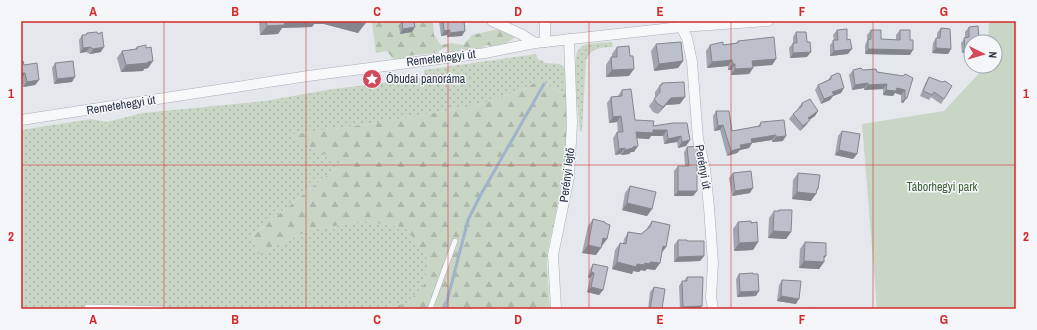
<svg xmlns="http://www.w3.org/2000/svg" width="1037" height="330" viewBox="0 0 1037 330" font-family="'Archivo Narrow',sans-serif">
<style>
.grass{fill:url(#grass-dots)}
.forest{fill:url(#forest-firs)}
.green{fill:#c9d6c5}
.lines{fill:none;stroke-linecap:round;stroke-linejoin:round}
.stream{stroke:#9fb4cc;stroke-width:3}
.service-casing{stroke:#a9aeb7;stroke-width:6}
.minor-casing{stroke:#a9aeb7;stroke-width:11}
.service{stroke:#f7f8fa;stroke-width:5}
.minor{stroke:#f7f8fa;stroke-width:10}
.wall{fill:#a1a5ae}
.shaded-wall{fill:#83868d}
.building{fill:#bbc0ca;stroke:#83868d}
.grid{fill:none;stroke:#d62828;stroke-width:1;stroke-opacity:0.55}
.labels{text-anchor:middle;stroke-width:3;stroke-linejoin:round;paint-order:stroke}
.street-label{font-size:12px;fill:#2b3445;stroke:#f4f6f9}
.poi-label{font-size:12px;fill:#2b3445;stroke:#f4f6f9;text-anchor:start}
.park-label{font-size:12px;fill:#3f6138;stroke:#f4f6f9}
.neatline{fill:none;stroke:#d62828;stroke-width:1.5}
.grid-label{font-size:13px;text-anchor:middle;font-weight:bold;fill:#d62828}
</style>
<defs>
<pattern id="grass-dots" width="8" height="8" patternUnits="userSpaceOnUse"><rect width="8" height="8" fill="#c9d6c5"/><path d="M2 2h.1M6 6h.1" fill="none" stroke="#adb8ab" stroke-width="1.8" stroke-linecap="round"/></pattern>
<pattern id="forest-firs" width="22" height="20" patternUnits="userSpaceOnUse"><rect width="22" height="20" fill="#c9d6c5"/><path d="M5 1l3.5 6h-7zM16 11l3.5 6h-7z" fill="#adb8ab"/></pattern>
</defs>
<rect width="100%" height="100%" fill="#e4e7ec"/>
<g class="grass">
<path d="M612,42L613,47C599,48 592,47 586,60L582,131L580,132C579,114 572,67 577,52C579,48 583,46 586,44Z"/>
<polygon points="536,54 538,60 542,60 544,63 560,64 567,70 566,95 539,81 516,92 478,105 378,123 288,135 343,162 252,236 258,254 310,230 364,221 406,228 429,261 424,285 407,303 382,309 21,309 21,130 91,119 107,122 143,113 265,101 333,89 424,78 424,70"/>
</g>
<g class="forest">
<path d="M373,21H433L434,35L441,45L451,43L463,45L472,35L498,29L516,35C511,43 496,48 487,45C479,50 469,52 460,49L458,52L448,53L447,47L442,49L436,53L406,56L404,59L394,60L387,51L376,53L372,23Z"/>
<polygon points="539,81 566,95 566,152 562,183 547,255 547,268 550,309 382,309 407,303 424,285 429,261 406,228 364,221 310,230 258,254 252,236 342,163 287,135 378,123 478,105 516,92"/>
</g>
<polygon class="green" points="989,21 1016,21 1016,309 877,309 862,124 944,111 986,66 995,66 995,42 988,42"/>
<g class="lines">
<polyline class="stream" points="445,309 468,220 480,196 544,84"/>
<defs>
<g id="service">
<polyline points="87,307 167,309"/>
<polyline points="430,309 455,241"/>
</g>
<g id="minor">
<polyline points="492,21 521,34 535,43"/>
<polyline points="545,21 545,42"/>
<polyline points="682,21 681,27 687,38 692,62 698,139 705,169 709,207 713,263 711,297 713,309"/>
<polyline points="21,120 308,76 485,53 535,43 681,27 768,21"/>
<polyline points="556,309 553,255 569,177 572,123 569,39"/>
</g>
</defs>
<use href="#service" class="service-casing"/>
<use href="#minor" class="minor-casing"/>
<use href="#service" class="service"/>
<use href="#minor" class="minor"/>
</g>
<g class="wall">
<polygon points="259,21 365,21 358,33 324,24 314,24 312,27 282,28 278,34 260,35"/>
<polygon points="401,21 414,21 412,32 400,34 399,26 402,22"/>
<polygon points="439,21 464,21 462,36 447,37 447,35 441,36"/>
<polygon points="969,27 979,37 962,53 961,43 965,38 965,32"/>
<polygon points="941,28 951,49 948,54 932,53 933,43 936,38 937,38 937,33"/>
<polygon points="837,30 848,54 830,56 830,45 834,40 833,35"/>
<polygon points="871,30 881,39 896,40 896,35 900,30 910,55 865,54 865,45 867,41 867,35"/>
<polygon points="796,32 807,57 790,58 789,48 793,43 793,37"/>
<polygon points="87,33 101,52 90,54 86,52 80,53 79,40 82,35 85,35"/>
<polygon points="738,41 776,59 772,65 753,66 753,68 749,74 731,75 731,70 728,70 728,66 707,68 706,51 710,45 723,45 736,43"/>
<polygon points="656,44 683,61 678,68 654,71 651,51"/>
<polygon points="137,47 146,48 153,61 148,68 144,69 143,71 121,72 117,58 122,51 135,49"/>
<polygon points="617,47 629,76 606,77 606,65 611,57 612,57 612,54"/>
<polygon points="21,61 24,65 39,80 35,85 23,87 22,78 21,78"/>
<polygon points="55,63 72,82 54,84 52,68"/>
<polygon points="853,70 863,70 913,78 903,103 901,102 901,95 895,93 893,96 883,95 883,89 864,90 864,88 852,90 849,75"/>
<polygon points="831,76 841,93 833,96 830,100 821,104 815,90 818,85 828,80"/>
<polygon points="929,77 944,99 941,104 931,97 929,100 920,96 926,82"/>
<polygon points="662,83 680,104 666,105 658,114 653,112 649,106 655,98 655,92 660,85 661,85"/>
<polygon points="622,90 635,120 653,126 673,123 690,140 686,146 678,148 677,142 664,144 663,136 651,136 649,139 637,138 634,152 631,152 629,154 621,155 620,154 615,155 613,138 617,132 618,132 617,122 609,123 607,103 611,97 618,96"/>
<polygon points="802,103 818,111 815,116 810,119 806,125 800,131 789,119 793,114 798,109 798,108"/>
<polygon points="716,111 732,131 758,126 761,122 783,141 772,142 772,140 752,143 749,148 740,150 737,153 727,156 720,130 714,131 713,116"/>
<polygon points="842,131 857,154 853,159 835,155 838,136"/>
<polygon points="687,147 699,158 697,162 697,191 693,196 674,196 674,171 678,166 685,166 684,152"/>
<polygon points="733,173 750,193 732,196 729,178"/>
<polygon points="798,173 816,191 811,201 792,199 793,180"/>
<polygon points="630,186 652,209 647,216 622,210 625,193"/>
<polygon points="779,210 791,232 786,239 768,238 769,218 774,211 778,211"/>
<polygon points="593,219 602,246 601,246 596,255 582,253 588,226"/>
<polygon points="652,221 662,253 660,263 655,270 647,269 645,271 641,270 639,272 633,271 632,274 612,269 615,250 620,243 623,244 624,239 628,232 641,234 646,230 647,228"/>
<polygon points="738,222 751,223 758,242 753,250 734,251 733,229"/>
<polygon points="678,240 687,241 704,256 700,261 674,262 674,245"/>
<polygon points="805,242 824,259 824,262 819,269 799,268 800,249"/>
<polygon points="593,264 603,290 599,295 587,292 590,278 588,277 590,269"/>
<polygon points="739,274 756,296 737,297 736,279"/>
<polygon points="687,277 700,309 680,309 679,286 682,281 684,281"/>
<polygon points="782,280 796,304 777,301 779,285"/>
<polygon points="654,287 662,309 648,309 650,292"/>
</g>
<g class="shaded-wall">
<polygon points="283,21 354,21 365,24 358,33 324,24 314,24 312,27 282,28 278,34 260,35 267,26"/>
<polygon points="415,27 412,32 400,34 403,29"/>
<polygon points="450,30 447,35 441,36 444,31"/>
<polygon points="465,31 462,36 447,37 450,33"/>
<polygon points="90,47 86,52 80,53 83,48"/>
<polygon points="104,47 101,52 90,54 93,49"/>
<polygon points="936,48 951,49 948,54 932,53"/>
<polygon points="965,48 971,48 971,52 962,53"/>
<polygon points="852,49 848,54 830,56 834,51"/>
<polygon points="868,49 913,50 910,55 865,54"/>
<polygon points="811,52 807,57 790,58 793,53"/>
<polygon points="776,59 772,65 748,67 752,61"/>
<polygon points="732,60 728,66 707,68 712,62"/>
<polygon points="153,61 148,68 144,69 143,71 121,72 126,65"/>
<polygon points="683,61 678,68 654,71 659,64"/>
<polygon points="733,64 735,64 731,70 728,70"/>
<polygon points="753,68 749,74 731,75 735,69"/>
<polygon points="634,69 629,76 606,77 612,70"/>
<polygon points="21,73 25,73 22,78 21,78"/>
<polygon points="75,77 72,82 54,84 57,79"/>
<polygon points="39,80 35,85 23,87 27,82"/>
<polygon points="868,83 864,88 852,90 855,85"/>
<polygon points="887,84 883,89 864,90 868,85"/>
<polygon points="844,88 841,93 833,96 830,100 821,104 824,99 832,92"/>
<polygon points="897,88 905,90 901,95 895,93 893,96 883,95 886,90"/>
<polygon points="685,97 680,104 666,105 658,114 663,107 671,98"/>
<polygon points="905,98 907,98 903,103 901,102"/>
<polygon points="818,111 815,116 805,123 808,118"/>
<polygon points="621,116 617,122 609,123 613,117"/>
<polygon points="810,120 806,125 800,131 803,126"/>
<polygon points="723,125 720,130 714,131 718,126"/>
<polygon points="653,130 667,130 663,136 651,136 649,139 632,138 636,132"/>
<polygon points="776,135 772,140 752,143 749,148 740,150 737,153 727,156 731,151 751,139"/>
<polygon points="681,136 677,142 664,144 668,139"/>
<polygon points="786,136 783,141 772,142 776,137"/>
<polygon points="690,140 686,146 678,148 682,142"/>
<polygon points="638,146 634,152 631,152 629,154 621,155 625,150 633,147"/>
<polygon points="625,148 620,154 615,155 619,149"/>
<polygon points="839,150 857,154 853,159 835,155"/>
<polygon points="753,188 750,193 732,196 735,191"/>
<polygon points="817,189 818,189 815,194 816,194 811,201 792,199 797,192"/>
<polygon points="678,191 697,191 693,196 674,196"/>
<polygon points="627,203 652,209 647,216 622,210"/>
<polygon points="773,231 791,232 786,239 768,238"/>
<polygon points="603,238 607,239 602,246 598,245"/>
<polygon points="758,242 753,250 734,251 739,243"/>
<polygon points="588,245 601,248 596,255 582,253"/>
<polygon points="663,246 666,247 661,254"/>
<polygon points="704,256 700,261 674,262 678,257"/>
<polygon points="824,256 826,256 822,261 824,262 819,269 799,268 804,261"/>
<polygon points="617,262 637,264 650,262 660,263 655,270 647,269 645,271 641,270 639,272 633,271 632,274 612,269"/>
<polygon points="591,272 594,273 590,278 588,277"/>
<polygon points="591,287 603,290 599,295 587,292"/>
<polygon points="759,291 756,296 737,297 740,292"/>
<polygon points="781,296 799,299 796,304 777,301"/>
<polygon points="702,306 700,309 682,309 683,307"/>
</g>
<g class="building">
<polygon points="266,21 284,21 285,25 267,26"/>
<polygon points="354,21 365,21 365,24"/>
<polygon points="402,21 414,21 415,27 403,29"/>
<polygon points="443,21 464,21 465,31 450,33 450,30 444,31"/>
<polygon points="978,26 979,37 982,37 982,42 971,42 971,48 965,48 964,38 969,37 969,27"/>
<polygon points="941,28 950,29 951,49 936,48 936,38 940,38"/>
<polygon points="847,29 847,40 850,39 852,49 834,51 833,40 838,40 837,30"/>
<polygon points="871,30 881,30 881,39 900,40 900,30 910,30 910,40 913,40 913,50 868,49 868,40 871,39"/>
<polygon points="97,32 98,34 102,32 104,47 93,49 90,47 83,48 82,35 86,35 87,33"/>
<polygon points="796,32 806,32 807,42 810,42 811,52 793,53 793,43 797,43"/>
<polygon points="774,37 776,59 752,61 753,68 735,69 735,64 733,64 732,60 712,62 710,45 723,42 723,45 738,43 738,41"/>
<polygon points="681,42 683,61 659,64 656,44"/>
<polygon points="146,45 146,48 151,47 153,61 148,62 148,63 126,65 122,51 137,49 137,47"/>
<polygon points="629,46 630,56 633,56 634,69 612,70 611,57 617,57 617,47"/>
<polygon points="21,61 23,61 24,65 37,63 39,80 27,82 25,73 21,73"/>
<polygon points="73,61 75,77 57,79 55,63"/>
<polygon points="861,68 863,70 876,69 877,72 903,76 905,74 913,78 907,98 905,98 905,90 897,88 896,91 886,90 887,84 868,85 868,83 855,85 853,70"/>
<polygon points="838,73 840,74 844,88 832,92 834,95 824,99 818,85 831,79 831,76"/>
<polygon points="929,77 942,82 945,81 952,86 944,99 934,92 932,95 923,91"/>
<polygon points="684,82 685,97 671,98 663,107 658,104 654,99 660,92 660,85 662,85 662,83"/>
<polygon points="631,89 635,120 654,121 653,126 673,123 687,123 690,140 682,142 681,136 668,139 667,130 653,130 653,133 636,132 638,146 633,147 633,148 625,150 625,148 619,149 617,132 623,132 621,116 613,117 611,97 622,96 622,90"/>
<polygon points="810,99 818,111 808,118 810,120 803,126 793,114 802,106 802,103"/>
<polygon points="716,111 729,111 732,131 760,126 761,122 784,120 786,136 776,137 776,135 751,139 752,143 740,145 741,148 731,151 723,125 718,126"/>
<polygon points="842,131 860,134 857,154 839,150"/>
<polygon points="698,146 699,158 697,159 697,191 678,191 678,166 689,166 687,147"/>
<polygon points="751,171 753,188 735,191 733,173"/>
<polygon points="798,173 820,175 818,189 817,189 816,194 797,192"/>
<polygon points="630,186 656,192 652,209 627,203"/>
<polygon points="779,210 792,210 791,232 773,231 774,211 779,211"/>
<polygon points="593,219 605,222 605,223 610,225 607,239 603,238 601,248 588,245"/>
<polygon points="652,221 670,225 666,247 663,246 660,263 650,262 650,264 645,263 644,265 637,264 636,267 617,262 620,243 626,244 628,232 641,234 650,227"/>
<polygon points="751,221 751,223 757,222 758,242 739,243 738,222"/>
<polygon points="678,240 687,240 687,241 704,241 704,256 678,257"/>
<polygon points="805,242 826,243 826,256 824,256 824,262 804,261"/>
<polygon points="593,264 608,267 603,290 591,287 594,273 591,272"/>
<polygon points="753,273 753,274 758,274 759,291 740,292 739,274"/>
<polygon points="687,277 703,277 702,306 683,307 682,281 687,281"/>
<polygon points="782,280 801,281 799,299 781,296"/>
<polygon points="654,287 665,289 662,309 650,309"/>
<polygon points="811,308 823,309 811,309"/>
</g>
<path class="grid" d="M164,21V309M306,21V309M448,21V309M589,21V309M731,21V309M873,21V309M21,165H1016"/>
<defs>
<symbol id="sight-disc" viewBox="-11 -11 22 22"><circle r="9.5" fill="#d1495b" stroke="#f4f6f9"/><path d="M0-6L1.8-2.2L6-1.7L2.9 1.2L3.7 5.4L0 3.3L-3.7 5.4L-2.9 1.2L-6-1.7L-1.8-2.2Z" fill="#fff"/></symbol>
</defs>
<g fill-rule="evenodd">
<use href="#sight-disc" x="361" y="68" width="22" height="22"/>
</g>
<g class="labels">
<g class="street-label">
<text transform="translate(441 58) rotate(-7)" y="4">Remetehegyi út</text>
<text transform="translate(121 105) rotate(-9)" y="4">Remetehegyi út</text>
<text transform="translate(703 167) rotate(80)" y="4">Perényi út</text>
<text transform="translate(567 175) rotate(-83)" y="4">Perényi lejtő</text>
</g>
<g class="poi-label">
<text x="386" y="83">Óbudai panoráma</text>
</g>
<g class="park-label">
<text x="942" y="191">Táborhegyi park</text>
</g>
</g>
<rect width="1037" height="330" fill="none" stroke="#f4f6f9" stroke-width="44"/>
<g transform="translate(983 54) rotate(95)"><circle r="19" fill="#f4f6f9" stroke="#a4a8b1"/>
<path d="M0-3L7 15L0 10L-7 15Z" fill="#d1495b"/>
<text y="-6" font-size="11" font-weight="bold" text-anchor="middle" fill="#2b3445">N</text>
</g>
<rect x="22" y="22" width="993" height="286" class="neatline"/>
<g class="grid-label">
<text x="93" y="16">A</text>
<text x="235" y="16">B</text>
<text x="377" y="16">C</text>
<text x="518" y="16">D</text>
<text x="660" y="16">E</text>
<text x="802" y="16">F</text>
<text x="944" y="16">G</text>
<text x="11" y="98">1</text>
<text x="1026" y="98">1</text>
<text x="11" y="241">2</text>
<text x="1026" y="241">2</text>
<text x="93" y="324">A</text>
<text x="235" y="324">B</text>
<text x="377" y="324">C</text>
<text x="518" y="324">D</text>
<text x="660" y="324">E</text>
<text x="802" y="324">F</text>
<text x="944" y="324">G</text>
</g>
</svg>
